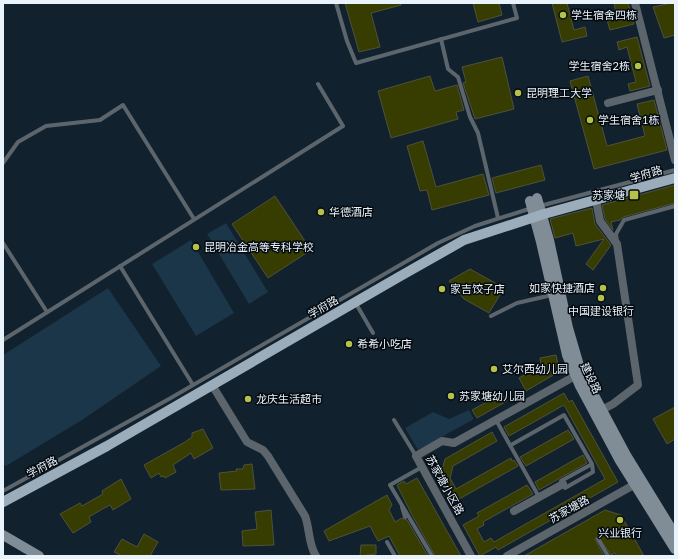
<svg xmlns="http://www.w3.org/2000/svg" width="678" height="559" viewBox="0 0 678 559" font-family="Lato,'Noto Sans SC',sans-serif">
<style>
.green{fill:#1b3549}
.building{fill:#373d00;stroke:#4e513d}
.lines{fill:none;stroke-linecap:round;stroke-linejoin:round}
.lane{stroke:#5d656c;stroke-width:4}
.street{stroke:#5d656c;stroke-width:8}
.secondary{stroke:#808d97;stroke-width:10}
.primary{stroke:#9bacba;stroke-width:10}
.poi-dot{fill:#b4c24a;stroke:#040a0f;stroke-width:1.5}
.labels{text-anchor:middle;stroke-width:3;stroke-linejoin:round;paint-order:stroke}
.poi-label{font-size:11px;fill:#e8f3fc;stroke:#040a0f;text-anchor:start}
.street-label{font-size:11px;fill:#e8f3fc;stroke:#040a0f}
</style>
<rect width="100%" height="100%" fill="#11212d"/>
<g class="green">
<polygon points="226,223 268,292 249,304 207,234"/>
<polygon points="191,240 234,313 196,336 152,264"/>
<polygon points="108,288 161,366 82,420 6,466 3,465 3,355"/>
<polygon points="469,410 474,419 418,450 405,428 433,412 449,419"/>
</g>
<g class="building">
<polygon points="345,3 401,3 401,5 371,13 380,47 359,52"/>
<polygon points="473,3 499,3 502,15 478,22"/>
<polygon points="552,3 567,3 574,30 585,27 587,36 562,42"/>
<polygon points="614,3 628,3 634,24 610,30 607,20 617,17"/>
<polygon points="671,3 675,3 675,35 664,38 653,7"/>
<polygon points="637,37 650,86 630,91 628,84 636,82 627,47 619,50 617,42"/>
<polygon points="502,57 514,109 475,119 463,83 466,82 462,67"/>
<polygon points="430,76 435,91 457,85 464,110 456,112 458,119 391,138 378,91"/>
<polygon points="588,76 607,146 645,136 637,104 654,100 667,150 594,169 570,81"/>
<polygon points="423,141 436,187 483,174 489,195 432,210 427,190 420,191 407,146"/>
<polygon points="541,165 545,180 496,193 492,178"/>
<polygon points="675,185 675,203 623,217 620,220 611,222 613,230 605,219 602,205"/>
<polygon points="275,196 311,250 268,278 232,224"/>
<polygon points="592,208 595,224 611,245 593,270 586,264 604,239 576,246 573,233 555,238 550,219"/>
<polygon points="470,269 504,288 489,313 464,299 449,281"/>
<polygon points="556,355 558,365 555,374 526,391 519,378 541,366 540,358"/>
<polygon points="564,393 569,402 572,400 618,482 498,550 496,547 480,556 463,525 479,516 477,513 527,485 533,494 483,522 484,525 477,529 484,542 491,538 494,542 605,479 564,405 509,436 504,427"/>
<polygon points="504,396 507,401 477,418 472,410 492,399 494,402"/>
<polygon points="675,407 675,439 667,444 653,419"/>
<polygon points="203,429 213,448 194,459 191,453 173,465 176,472 165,478 164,476 161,477 159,473 151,478 144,465 185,442 192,437 192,433"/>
<polygon points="568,430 574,439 526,466 520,457"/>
<polygon points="492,432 497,441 453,466 450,478 456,489 511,458 512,461 514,460 518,466 452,503 439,480 445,459"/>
<polygon points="583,455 587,463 539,490 535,482"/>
<polygon points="252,464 255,489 221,490 219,473 237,471 236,469 243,469 244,465"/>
<polygon points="417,478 430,501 461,556 435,556 411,513 397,485 404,481 406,484"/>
<polygon points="121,479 131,499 113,510 110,505 99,511 89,517 91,522 73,533 60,514 80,503 82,506 103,494 102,491"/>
<polygon points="387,495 392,505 389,510 395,522 402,518 407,520 428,556 400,556 389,536 378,541 370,526 329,541 324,531"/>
<polygon points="271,510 274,545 243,546 242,531 257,529 255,512"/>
<polygon points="605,510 621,515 644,556 617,556 615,553 611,555 598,536 595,539 604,556 524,556"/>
<polygon points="144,534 158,542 150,556 122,556 114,552 122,539 137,547"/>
<polygon points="361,545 376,545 376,554 360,556"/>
</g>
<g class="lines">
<g class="lane">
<polyline points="336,3 347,41 356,63 517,18 513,3"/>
<polyline points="441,39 448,69 458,77 470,117 478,133 498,218"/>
<polyline points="3,163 18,142 46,126 100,120 123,105 194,219"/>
<polyline points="540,206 675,170"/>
<polyline points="617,241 616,234 624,220 675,206"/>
<polyline points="3,243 47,312"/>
<polyline points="120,266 193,385"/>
<polyline points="355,302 373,333"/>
<polyline points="491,316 517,303 552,295"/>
<polyline points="3,340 343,126 318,84"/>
<polyline points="394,420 416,456"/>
<polyline points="496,420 539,497"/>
<polyline points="511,445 564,415 592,464 561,481 565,488 593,472 592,464"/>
<polyline points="422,467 390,485 432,556"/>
<polyline points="3,491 169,399 438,243 475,226 532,208"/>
<polyline points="402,507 405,517"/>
<polyline points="598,539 608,556"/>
<polyline points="387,542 395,556"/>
</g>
<g class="street">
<polyline points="635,3 675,160"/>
<polyline points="608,103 658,90"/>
<polyline points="596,200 600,221 617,244 638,385 613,404 598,412"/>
<path d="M212,385L247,442L263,450L268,456L305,516C310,529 308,544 316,556"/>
<polyline points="514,511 563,484"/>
<polyline points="471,556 416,456 442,441 454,443 575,376"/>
<polyline points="507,556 639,482"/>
</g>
<g class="secondary">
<polyline points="537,198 549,240 568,328 580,369 626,455 675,535"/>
<polyline points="530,201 541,242 567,355 580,386 619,459 675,549"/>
<polyline points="3,535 39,556"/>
</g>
<polyline class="primary" points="3,502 107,446 397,278 464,240 544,214 675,178"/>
</g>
<g class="poi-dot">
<circle cx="563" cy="15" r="4"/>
<circle cx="638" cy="66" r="4"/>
<circle cx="518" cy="93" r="4"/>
<circle cx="590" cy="120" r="4"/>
<rect x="629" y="190" width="10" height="10" rx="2"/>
<circle cx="321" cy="212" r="4"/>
<circle cx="196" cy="247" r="4"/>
<circle cx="603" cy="288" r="4"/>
<circle cx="442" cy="289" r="4"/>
<circle cx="601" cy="298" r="4"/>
<circle cx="349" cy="344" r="4"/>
<circle cx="494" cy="369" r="4"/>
<circle cx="451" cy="396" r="4"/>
<circle cx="248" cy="399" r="4"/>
<circle cx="620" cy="520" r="4"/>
</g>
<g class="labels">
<g class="poi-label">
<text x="571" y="19">学生宿舍四栋</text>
<text x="630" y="70" text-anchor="end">学生宿舍2栋</text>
<text x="526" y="97">昆明理工大学</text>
<text x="598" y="124">学生宿舍1栋</text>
<text x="625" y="199" text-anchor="end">苏家塘</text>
<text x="329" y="216">华德酒店</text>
<text x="204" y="251">昆明冶金高等专科学校</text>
<text x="595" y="292" text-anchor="end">如家快捷酒店</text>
<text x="450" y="293">家吉饺子店</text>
<text x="601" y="315" text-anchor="middle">中国建设银行</text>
<text x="357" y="348">希希小吃店</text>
<text x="502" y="373">艾尔西幼儿园</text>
<text x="459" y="400">苏家塘幼儿园</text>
<text x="256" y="403">龙庆生活超市</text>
<text x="620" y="537" text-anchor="middle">兴业银行</text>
</g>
<g class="street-label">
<text transform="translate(646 174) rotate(-16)" y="4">学府路</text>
<text transform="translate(323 307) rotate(-30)" y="4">学府路</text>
<text transform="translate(591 378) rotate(64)" y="4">建设路</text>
<text transform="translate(42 467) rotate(-28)" y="4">学府路</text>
<text transform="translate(445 485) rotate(61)" y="4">苏家塘小区路</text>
<text transform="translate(569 509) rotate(-29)" y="4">苏家塘路</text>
</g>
</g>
<rect width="678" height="559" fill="none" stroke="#e8f3fc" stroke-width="8"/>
</svg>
